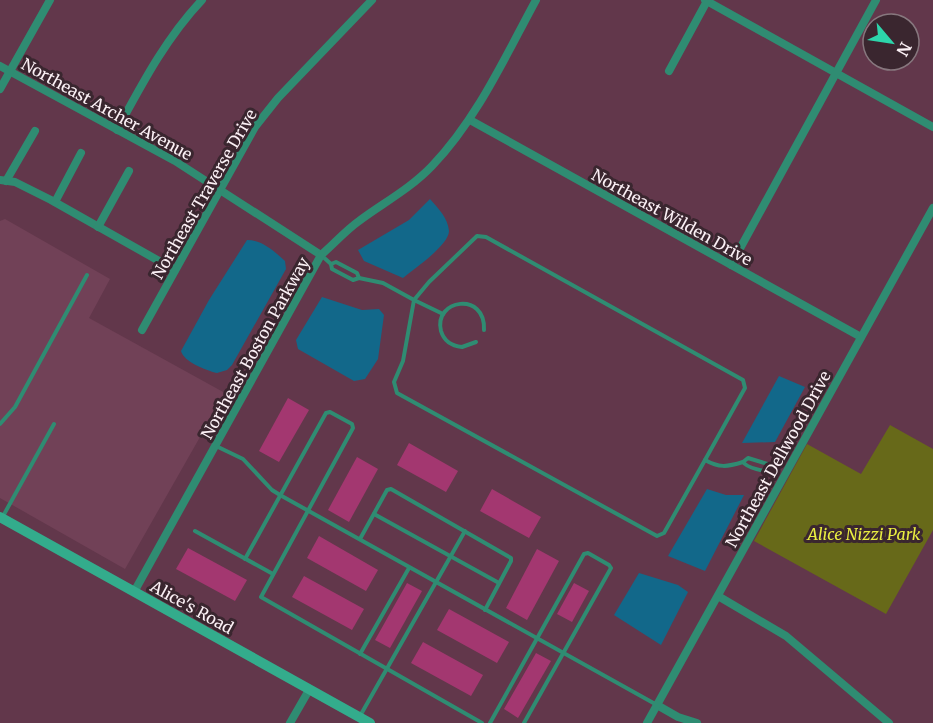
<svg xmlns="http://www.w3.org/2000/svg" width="933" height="723" viewBox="0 0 933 723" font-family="Merriweather,serif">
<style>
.built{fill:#714157}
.green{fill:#676919}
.water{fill:#12688a}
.building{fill:#a33770}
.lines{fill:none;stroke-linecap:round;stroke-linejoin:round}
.service{stroke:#2f8c72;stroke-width:4}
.minor{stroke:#2f8c72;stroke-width:8}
.secondary{stroke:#33ac8c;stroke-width:10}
.labels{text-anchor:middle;stroke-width:6;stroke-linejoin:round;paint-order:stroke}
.street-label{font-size:16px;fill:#fbf0f5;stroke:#3a262f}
.park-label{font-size:16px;font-style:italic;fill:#eaef41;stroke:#3a262f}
</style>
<rect width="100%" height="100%" fill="#62374b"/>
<polygon class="built" points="5,219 110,279 89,318 225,393 125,569 0,498 0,221"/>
<polygon class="green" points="890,425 933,449 933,530 886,614 754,541 807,444 861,474"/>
<g class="water">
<path d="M430,199C438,208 448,218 449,231C449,245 414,269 403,278L364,261L358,250L409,220Z"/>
<path d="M247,240C262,240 274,251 285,261L286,269L232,365L227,370L217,373C205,370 184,362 181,351L209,300Z"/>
<polygon points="322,297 362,310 379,309 384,315 378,359 365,379 354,381 298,349 296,340"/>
<polygon points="779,376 805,387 775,442 742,443"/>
<polygon points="707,489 726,495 744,495 705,571 668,556"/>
<polygon points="639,573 678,585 688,592 661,645 614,615"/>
</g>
<g class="building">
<polygon points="288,398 309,410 279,462 259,451"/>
<polygon points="409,443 458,471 446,492 397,465"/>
<polygon points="357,457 378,469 349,522 328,510"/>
<polygon points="492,489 541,517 529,538 480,511"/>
<polygon points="319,536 378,570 366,591 307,558"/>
<polygon points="188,548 247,580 235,601 176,569"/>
<polygon points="537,549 559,561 527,620 506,608"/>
<polygon points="304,576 364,609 352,630 292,597"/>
<polygon points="407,583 422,591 390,648 375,640"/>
<polygon points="574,583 589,591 572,622 557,614"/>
<polygon points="449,609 509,642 497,663 437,630"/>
<polygon points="423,642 483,675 471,696 411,663"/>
<polygon points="536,653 551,661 518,718 504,709"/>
</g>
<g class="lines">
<g class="service">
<polyline points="321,255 331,264"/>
<polygon points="336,262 357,273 359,278 353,280 332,269 331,264"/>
<path d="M359,278L383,283L414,300L429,282L477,236L486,237L743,380L745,388L705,460C719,468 727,467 743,462"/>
<polyline points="443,314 414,300 403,361 394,382 397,393 657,536 664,533 705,460"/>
<path d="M476,342L462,347C452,346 444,341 441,331C433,299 486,291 484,330"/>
<polyline points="0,424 15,407 87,275"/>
<polyline points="216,446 243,459 272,490 280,495 657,705"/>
<path d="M748,458L771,465L773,471C765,472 747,468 743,462Z"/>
<polyline points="374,514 499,583"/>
<polyline points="2,518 54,424"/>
<polyline points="195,531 273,574"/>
<polyline points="360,539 387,490 391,489 511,558 511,561 485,610"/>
<polyline points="245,559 326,413 330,412 352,424 353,428 261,597 482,723"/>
<polyline points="360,654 409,568"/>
<polyline points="360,716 465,531"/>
<polyline points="490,723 584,554 588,553 609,565 611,568 524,723"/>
</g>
<g class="minor">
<polyline points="705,0 933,127"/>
<polyline points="0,66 175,161 321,255"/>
<polyline points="669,71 707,1"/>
<polyline points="0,89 50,0"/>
<polyline points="470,120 861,337"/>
<path d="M117,130C142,84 166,38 202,0"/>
<polyline points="0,180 15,182 51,200 175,270"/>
<polyline points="6,181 35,131"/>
<polyline points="55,202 81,153"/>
<polyline points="98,227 129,171"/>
<polyline points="731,265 876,0"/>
<polyline points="142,330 255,127 278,98 372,0"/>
<path d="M134,592L321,255C334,244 345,231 359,221C383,203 410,189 432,166C477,119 505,57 536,0"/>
<polyline points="718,596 786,636 889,723"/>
<polyline points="657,705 678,717 697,723"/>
<polyline points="290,723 309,690"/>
<polyline points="647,723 933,208"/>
</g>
<polyline class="secondary" points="0,517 370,723"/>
</g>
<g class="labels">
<g class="street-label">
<text transform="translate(107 109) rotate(29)" y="6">Northeast Archer Avenue</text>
<text transform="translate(204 194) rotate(-60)" y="6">Northeast Traverse Drive</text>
<text transform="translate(672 217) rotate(29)" y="6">Northeast Wilden Drive</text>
<text transform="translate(255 348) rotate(-61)" y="6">Northeast Boston Parkway</text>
<text transform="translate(778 459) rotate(-61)" y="6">Northeast Dellwood Drive</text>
<text transform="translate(192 607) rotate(29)" y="6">Alice's Road</text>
</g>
<g class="park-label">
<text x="864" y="540">Alice Nizzi Park</text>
</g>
</g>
<g transform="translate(891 42) rotate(119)"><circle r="28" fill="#3a262f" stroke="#87777e" stroke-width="1.5"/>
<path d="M0-4.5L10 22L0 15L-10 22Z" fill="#2dd5ab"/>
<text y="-9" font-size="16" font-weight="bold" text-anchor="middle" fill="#fbf0f5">N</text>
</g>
</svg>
